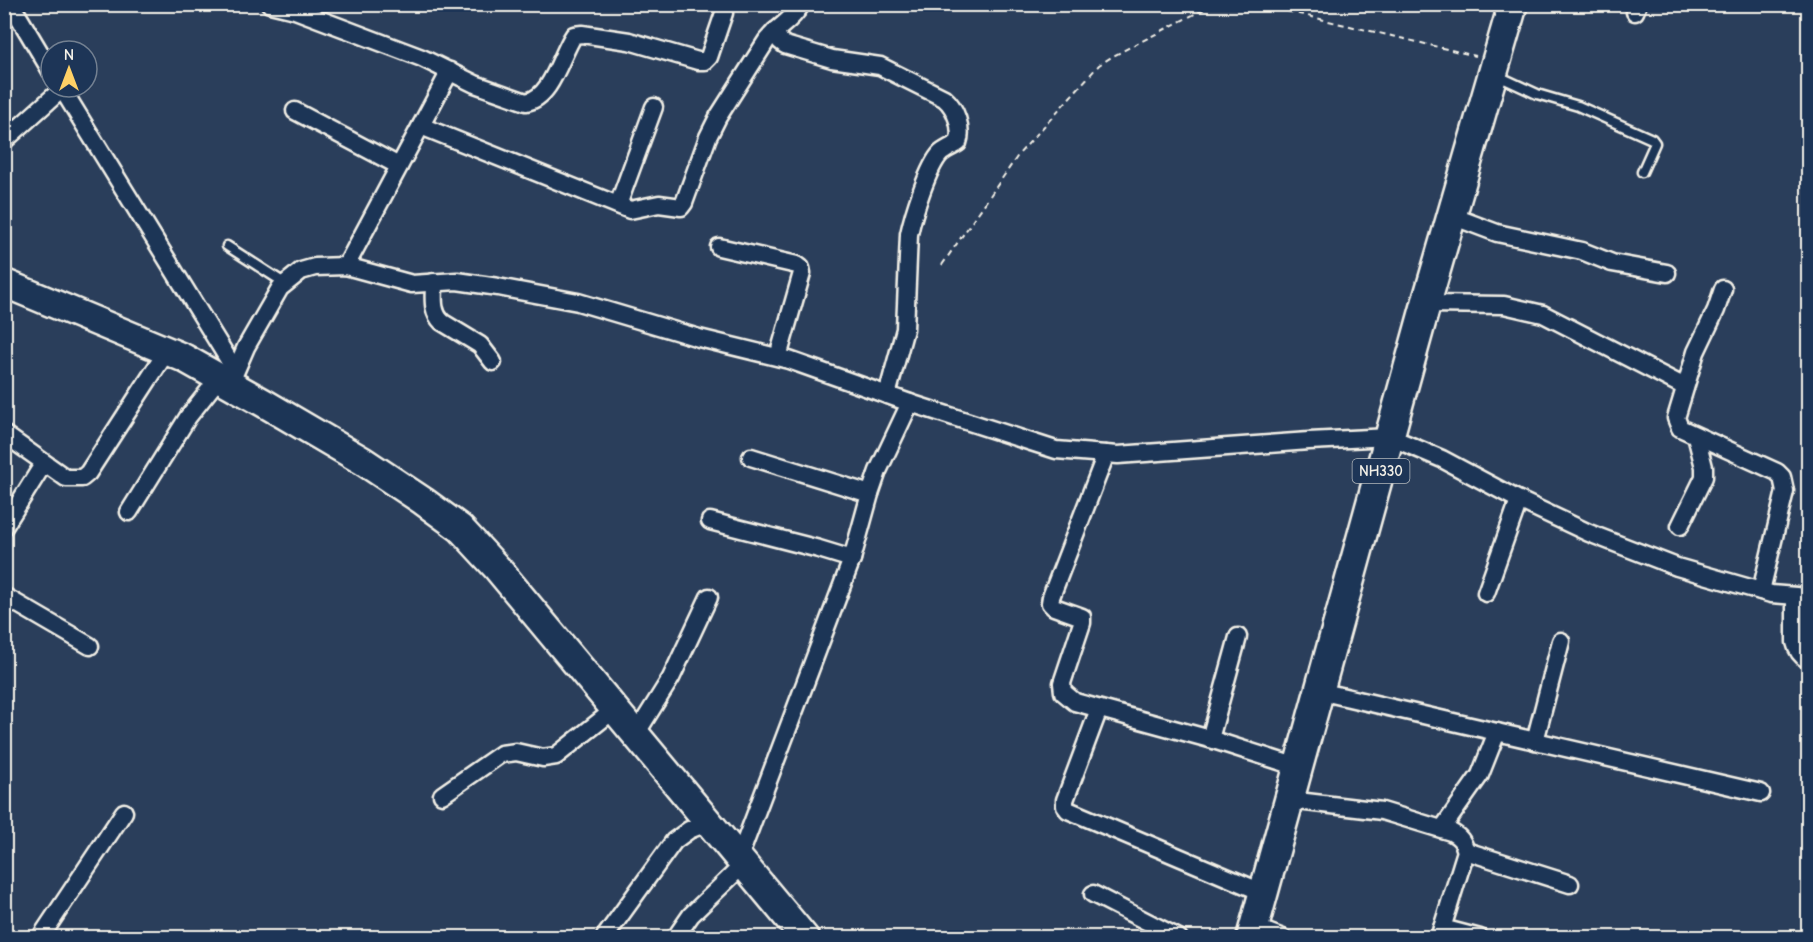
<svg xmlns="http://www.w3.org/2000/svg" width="1813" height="942" viewBox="0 0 1813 942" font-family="'Comic Neue',sans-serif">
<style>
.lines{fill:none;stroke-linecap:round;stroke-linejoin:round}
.service-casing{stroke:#f4f1e8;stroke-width:13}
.minor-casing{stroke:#f4f1e8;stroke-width:21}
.primary-casing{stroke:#f4f1e8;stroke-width:32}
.trunk-casing{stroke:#f4f1e8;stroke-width:33}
.path{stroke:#f4f1e8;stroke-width:2;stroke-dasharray:6 4.5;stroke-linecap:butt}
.service{stroke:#1d3557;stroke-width:8}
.minor{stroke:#1d3557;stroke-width:16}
.primary{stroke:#1d3557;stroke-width:27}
.trunk{stroke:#1d3557;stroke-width:28}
.labels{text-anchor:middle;stroke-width:4.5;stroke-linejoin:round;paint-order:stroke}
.shield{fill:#1d3557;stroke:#b4b9bc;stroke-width:1.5}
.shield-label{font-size:15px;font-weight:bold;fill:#f4f1e8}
</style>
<rect width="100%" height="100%" fill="#2a3e5b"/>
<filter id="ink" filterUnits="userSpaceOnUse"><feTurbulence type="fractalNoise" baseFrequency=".0167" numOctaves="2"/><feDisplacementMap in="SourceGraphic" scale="12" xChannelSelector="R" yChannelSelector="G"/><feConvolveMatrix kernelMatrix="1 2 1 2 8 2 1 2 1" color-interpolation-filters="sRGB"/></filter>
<g filter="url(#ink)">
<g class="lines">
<defs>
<g id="service">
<polyline points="1496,75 1537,94 1578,106 1652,139 1655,143 1642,172"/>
<polyline points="227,246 286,284"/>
</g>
<g id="minor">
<polyline points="11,4 51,71"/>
<path d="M270,4L295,10L422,58L475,84L526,102C552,98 561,54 574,35L582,34L629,41L698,61H705L709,57L724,13"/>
<polyline points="1635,12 1638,4"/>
<path d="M775,31L780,41L785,45L832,59L880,66L944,98C956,108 963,129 958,143C953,146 946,149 941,153C928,166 913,215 909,234L905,329L887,395"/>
<polyline points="61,87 235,370"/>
<polyline points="295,111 399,166"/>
<path d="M421,126L630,210L659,204L681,207L684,203L708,137L718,117L767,40C779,25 790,23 801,5"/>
<polyline points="4,141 62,89"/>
<polyline points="618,205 654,107"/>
<polyline points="1452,216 1497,233 1582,251 1612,263 1667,273"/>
<polyline points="719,247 797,265 801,268 802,273 778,357"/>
<polyline points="346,266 450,71"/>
<path d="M434,282C434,297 431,311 442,322L480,345L493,362"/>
<polyline points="1723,289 1716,310 1696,352 1676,418 1680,428 1777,472 1782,477 1785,491 1761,591"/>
<polyline points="1426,304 1504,305 1543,314 1685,387"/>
<polyline points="230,384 246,347 280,288 301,271 315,267 346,266 412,284 457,281 498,287 578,302 699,338 789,360 910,403 1056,450 1118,455 1309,441 1390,437 1442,459 1519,500 1589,533 1677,567 1771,594 1808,597"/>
<polyline points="4,434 66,478 82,478 88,473 167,351"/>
<polyline points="1106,454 1051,597 1050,603 1054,607 1082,617 1082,623 1062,683 1063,692 1075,702 1210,739 1298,767"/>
<polyline points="751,457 870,494"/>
<polyline points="129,512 188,417 219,378"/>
<polyline points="710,521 819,549 852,559"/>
<polyline points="1680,526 1704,477 1704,467 1696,436"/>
<polyline points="4,527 44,463"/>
<polyline points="1486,593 1519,500"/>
<polyline points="4,596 90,646"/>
<path d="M1795,596V642C1797,651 1801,656 1808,660"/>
<polyline points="1319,691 1761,793"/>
<polyline points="1099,709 1065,800 1065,806 1068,810 1264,893"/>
<polyline points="636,734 671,678 709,597"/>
<polyline points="1210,739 1238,637"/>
<polyline points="1535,741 1561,641"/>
<polyline points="442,795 501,754 516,752 543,758 556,756 615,709"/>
<path d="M1289,800L1382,811L1451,832C1460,837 1463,841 1466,851L1439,938"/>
<polyline points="1442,829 1480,775 1497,732"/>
<polyline points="1466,851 1570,884"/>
<polyline points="739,858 852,559 870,494 878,471 910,403"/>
<polyline points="1093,894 1179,938"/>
<polyline points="1254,927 1283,938"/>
<polyline points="1442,928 1480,938"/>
<polyline points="40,938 124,812"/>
<polyline points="604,938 674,841 689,830 709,822"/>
<polyline points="675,938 691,915 744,864"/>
</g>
<polyline id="primary" points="4,283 184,358 264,403 363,461 423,501 460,528 497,568 805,938"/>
<polyline id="trunk" points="1251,938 1426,304 1513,4"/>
</defs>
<use href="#service" class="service-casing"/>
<use href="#minor" class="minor-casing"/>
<use href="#primary" class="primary-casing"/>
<use href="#trunk" class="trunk-casing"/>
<g class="path">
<polyline points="1257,4 1476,56"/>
<polyline points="942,265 1019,154 1099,65 1113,56 1214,4"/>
</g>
<use href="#service" class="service"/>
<use href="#minor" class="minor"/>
<use href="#primary" class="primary"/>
<use href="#trunk" class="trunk"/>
</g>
</g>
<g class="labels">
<rect class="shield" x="1352.5" y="459" width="57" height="24" rx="4.5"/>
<g class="shield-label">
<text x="1381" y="476">NH330</text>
</g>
</g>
<rect width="1813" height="942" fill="none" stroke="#1d3557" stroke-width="24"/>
<rect x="12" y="12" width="1789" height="918" fill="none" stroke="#f4f1e8" stroke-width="2" filter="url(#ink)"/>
<g transform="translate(69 69)"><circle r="28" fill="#1d3557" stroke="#738091" stroke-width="1.5"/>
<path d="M0-4.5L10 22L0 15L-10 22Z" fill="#ffd166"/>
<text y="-9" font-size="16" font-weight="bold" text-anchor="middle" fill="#f4f1e8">N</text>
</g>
</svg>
